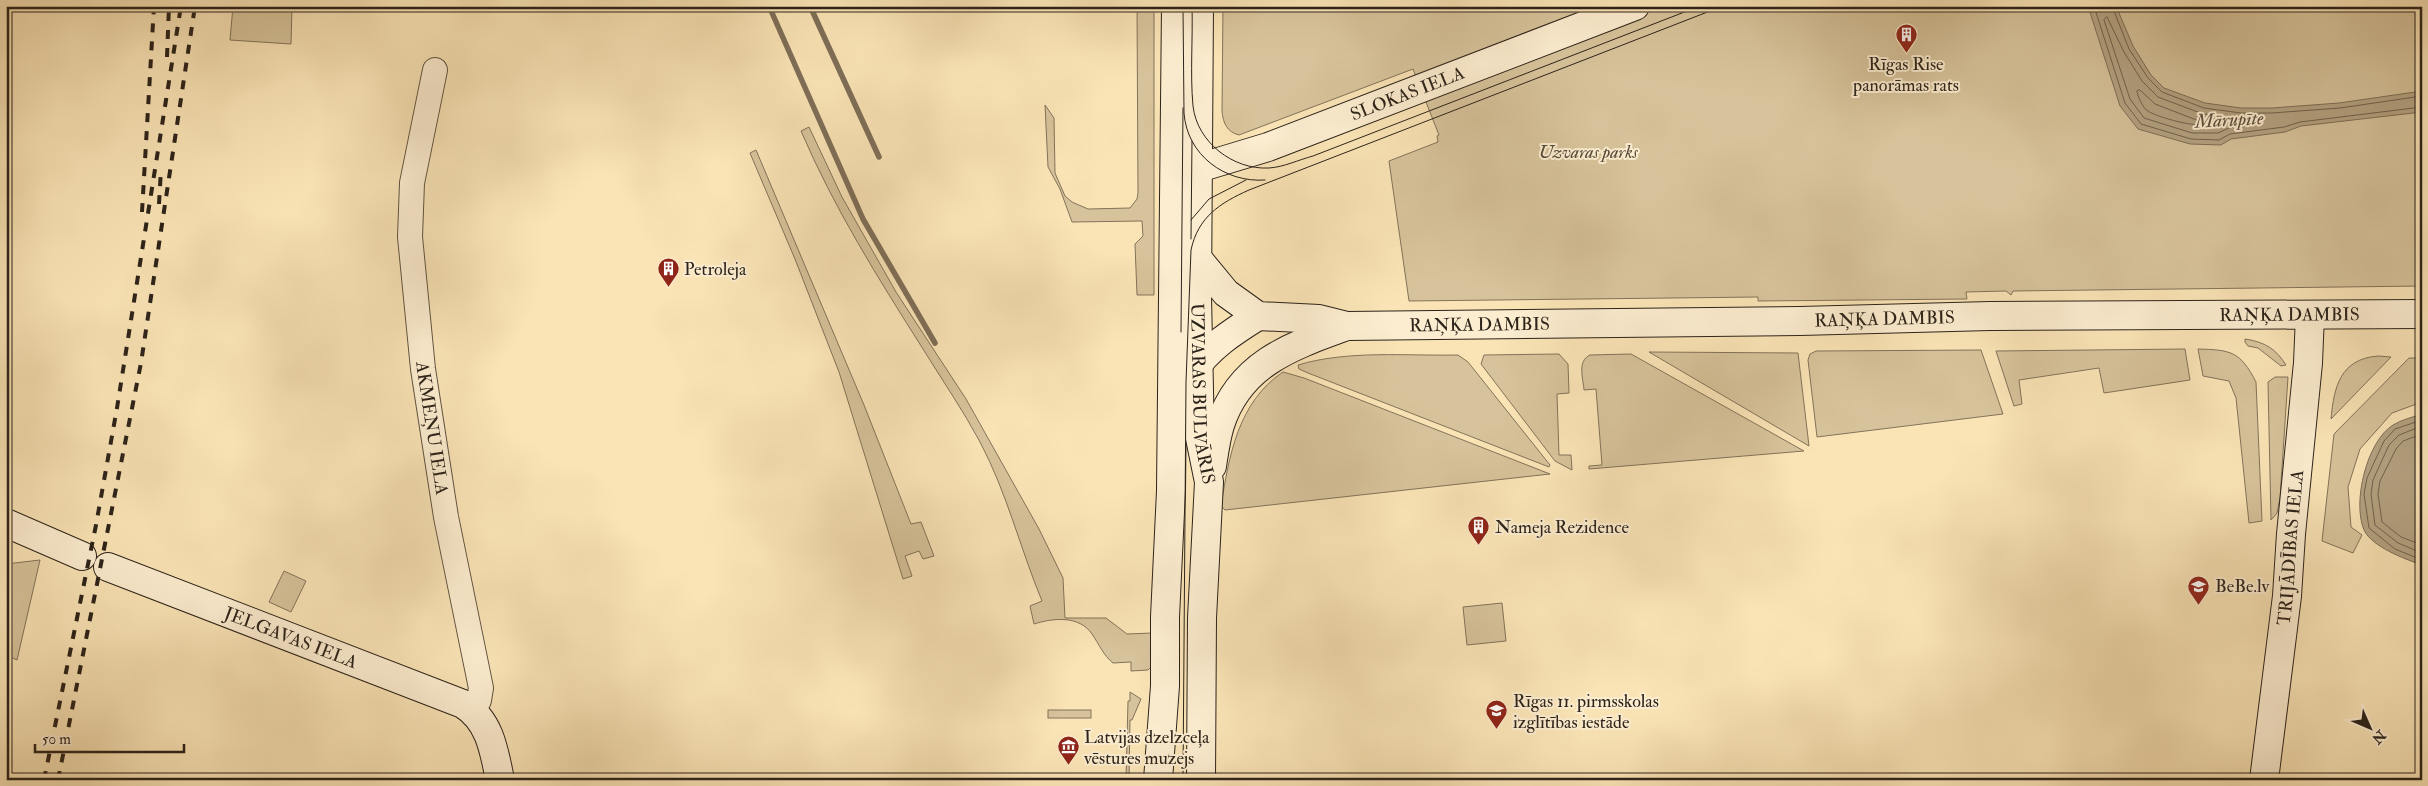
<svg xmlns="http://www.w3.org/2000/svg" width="2428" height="786" viewBox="0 0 2428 786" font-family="'IM FELL Double Pica',serif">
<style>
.green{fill:#d7c39b;stroke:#82735a}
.water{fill:#b4a281;stroke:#7e6f58}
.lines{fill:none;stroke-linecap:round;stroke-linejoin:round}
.shore{stroke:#70624e;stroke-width:1}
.stream{stroke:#7e6f58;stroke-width:5.5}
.street-casing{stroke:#605341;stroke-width:26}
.secondary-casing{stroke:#2c231a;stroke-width:30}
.street{stroke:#fcedd0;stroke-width:24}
.secondary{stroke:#fcedd0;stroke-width:28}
.tram{stroke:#2c231a;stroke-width:1}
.rail{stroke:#2c231a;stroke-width:4;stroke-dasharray:9 9;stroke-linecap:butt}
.labels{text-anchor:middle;stroke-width:4;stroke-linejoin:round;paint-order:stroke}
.poi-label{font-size:18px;fill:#2c231a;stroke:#fcedd0;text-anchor:start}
.street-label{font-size:18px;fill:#2c231a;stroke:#fcedd0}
.park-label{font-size:18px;font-style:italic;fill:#574b3a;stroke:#fcedd0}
.water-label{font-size:19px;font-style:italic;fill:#5c4f3e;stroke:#fcedd0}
</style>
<rect width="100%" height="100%" fill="#fae4b6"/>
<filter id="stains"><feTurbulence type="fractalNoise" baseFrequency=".004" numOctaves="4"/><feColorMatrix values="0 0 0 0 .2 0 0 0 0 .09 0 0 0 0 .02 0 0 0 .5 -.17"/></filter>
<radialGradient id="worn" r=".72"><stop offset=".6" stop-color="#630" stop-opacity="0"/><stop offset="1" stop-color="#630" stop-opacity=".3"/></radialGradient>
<g class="green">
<polygon points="233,6 292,6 291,44 230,40"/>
<polygon points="1137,6 1154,6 1154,295 1137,295 1135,244 1143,236 1142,221 1072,222 1060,189 1048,167 1045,105 1054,118 1055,173 1065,196 1072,202 1088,209 1130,208 1137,199 1138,193"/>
<path d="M1223,6H2422V286L2013,291L2011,295L2006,291L1966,292L1967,299L1758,301V297L1409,301L1389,161L1438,142L1437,136L1439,135L1413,69L1239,135C1227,132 1223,123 1222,111Z"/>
<path d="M809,127L842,197L896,292L966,399L1039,529L1063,578L1065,618H1106L1127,634L1152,633V666L1148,670L1131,671V662L1113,663C1103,655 1099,644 1092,634C1079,615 1053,618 1034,624L1030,606L1042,601C1020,548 1007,493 980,442C963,410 942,380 923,349C878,278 834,208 801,131Z"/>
<polygon points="756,150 864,405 911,524 921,522 934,556 923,559 919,551 905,556 912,576 903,579 839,372 795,259 750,153"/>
<path d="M2245,339C2265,342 2276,349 2286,365L2281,366L2258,348L2248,346L2245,342Z"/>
<polygon points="2185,349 2190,380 2104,393 2099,368 2019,380 2022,404 2014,406 1996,351"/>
<path d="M2198,349C2231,350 2240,351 2256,382L2262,521L2249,523L2236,398L2229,381L2203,376Z"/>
<polygon points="1981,350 2003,414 1817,437 1808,360 1810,354 1816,351"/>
<polygon points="1649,352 1798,353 1809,446"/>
<polygon points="1559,354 1568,364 1569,393 1557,394 1559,455 1571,455 1572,470 1555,461 1481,364 1484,355"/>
<path d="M1631,354L1804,451L1589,469V466L1602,465L1596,389L1584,390C1583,378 1577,361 1590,355Z"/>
<path d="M1458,355L1468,362L1550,465L1549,467L1308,373L1299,369L1298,365C1348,350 1406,356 1458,355Z"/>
<path d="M2378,356L2391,357L2331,419C2334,387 2340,359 2378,356Z"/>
<polygon points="2409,358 2422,358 2422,402 2392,413 2360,449 2348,487 2351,527 2362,535 2353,553 2322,541 2334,434"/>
<path d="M1283,372L1304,378L1550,474L1225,510L1221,506C1229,456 1238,402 1283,372Z"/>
<polygon points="2275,377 2288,377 2280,498 2277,513 2271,520 2268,382"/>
<polygon points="40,560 17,660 6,655 6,564"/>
<polygon points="284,571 306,581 291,612 269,602"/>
<polygon points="1502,603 1506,641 1467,645 1463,607"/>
<polygon points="1130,692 1141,699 1132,720 1130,720 1129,780 1126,780 1128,701 1130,701"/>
<rect x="1048" y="710" width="43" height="8"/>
</g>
<g class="water">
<polygon points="2088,6 2116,6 2133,46 2151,75 2164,88 2205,103 2241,108 2272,108 2339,103 2422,91 2422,112 2301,126 2285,132 2231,139 2221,145 2190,144 2138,129 2120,106"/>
<path d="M2422,414V565C2405,559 2372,547 2364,530C2352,502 2367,441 2393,425C2401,420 2413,417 2422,414Z"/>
</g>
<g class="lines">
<g class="shore">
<polyline points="2094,6 2125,103 2141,124 2191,139 2219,140 2230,134 2284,127 2300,122 2422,107"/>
<polyline points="2112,6 2129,49 2148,78 2162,92 2204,108 2241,113 2272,113 2340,108 2422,96"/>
<polygon points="2107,17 2124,52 2142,81 2158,97 2203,114 2254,120 2256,124 2229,128 2218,133 2192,133 2144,118 2130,99 2104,20"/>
<path d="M2140,90L2155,104L2199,121L2200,124C2193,127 2154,116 2148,111C2143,109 2137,95 2137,91Z"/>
<polyline points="2422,420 2395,429 2384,441 2367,478 2364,494 2369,528 2395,549 2422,560"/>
<polyline points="2422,426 2399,435 2389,445 2373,480 2371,494 2375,525 2398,543 2422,553"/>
<polyline points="2422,434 2403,441 2396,449 2380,481 2378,494 2382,522 2401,537 2422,545"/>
</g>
<g class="stream">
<polyline points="769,6 863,219 935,343"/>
<polyline points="810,6 879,157"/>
</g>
<defs>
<g id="street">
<path id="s1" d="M435,70L412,183L410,237L423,369L446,517L481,688L479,700L474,711"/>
</g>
<g id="secondary">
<path id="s2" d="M1199,6L1197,296L1200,438L1209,482L1202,618L1201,780"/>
<path id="s3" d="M1182,173L1268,147L1635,6"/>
<path id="s4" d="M1198,259L1226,293L1258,316L1319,319L1347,326L1800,321L1990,316L2422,314"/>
<path d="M1192,373C1207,348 1234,331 1258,316"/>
<path d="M1212,466C1214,453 1216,438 1220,425C1240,363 1292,346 1347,326"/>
<polyline points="6,523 82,556"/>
<path id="s5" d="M108,567L463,704C490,721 494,750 500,780"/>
<polyline points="1158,780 1165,686 1165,617 1171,491 1176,6"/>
<path id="s6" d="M2264,780L2287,596L2291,534L2308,363L2310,315"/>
</g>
</defs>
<use href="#street" class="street-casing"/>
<use href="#secondary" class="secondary-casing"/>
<use href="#street" class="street"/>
<use href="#secondary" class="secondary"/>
<g class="tram">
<path d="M1183,6L1184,113C1187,155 1225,183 1265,180"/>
<path d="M1192,6C1193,39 1190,73 1193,106C1197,142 1233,170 1269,168C1284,167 1298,160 1313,156L1700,6"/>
<polyline points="1191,220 1209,199 1246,180"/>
<polyline points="1191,239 1192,141"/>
<polyline points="1181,332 1183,108"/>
<path d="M1183,780L1186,382L1191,250C1198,217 1220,203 1249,190L1723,6"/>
</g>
<g class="rail">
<polyline points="167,57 169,6"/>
<polyline points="159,204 161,169"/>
<polyline points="142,212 154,6"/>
<polyline points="44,780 96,525 117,408 181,6"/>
<polyline points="58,780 141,363 195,6"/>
</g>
</g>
<defs>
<symbol id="building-pin" viewBox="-11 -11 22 30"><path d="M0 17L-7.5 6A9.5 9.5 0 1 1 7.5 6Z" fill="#8f2418" stroke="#fcedd0"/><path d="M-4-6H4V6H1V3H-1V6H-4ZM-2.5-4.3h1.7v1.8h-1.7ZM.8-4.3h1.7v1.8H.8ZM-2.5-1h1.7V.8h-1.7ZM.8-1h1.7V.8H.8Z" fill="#fff"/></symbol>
<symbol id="school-pin" viewBox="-11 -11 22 30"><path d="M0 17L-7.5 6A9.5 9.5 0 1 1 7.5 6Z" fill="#8f2418" stroke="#fcedd0"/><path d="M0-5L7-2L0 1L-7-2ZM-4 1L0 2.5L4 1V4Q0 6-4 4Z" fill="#fff"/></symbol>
<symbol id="museum-pin" viewBox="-11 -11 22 30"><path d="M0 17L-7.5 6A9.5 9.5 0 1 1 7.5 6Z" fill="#8f2418" stroke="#fcedd0"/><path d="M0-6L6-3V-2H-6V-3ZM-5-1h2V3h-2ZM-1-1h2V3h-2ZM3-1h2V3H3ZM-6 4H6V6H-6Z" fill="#fff"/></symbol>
</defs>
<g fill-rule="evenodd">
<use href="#building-pin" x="1894" y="22" width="25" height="34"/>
<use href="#building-pin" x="656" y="256" width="25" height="34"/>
<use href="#building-pin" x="1466" y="514" width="25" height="34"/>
<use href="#school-pin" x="2186" y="574" width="25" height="34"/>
<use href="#school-pin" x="1484" y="698" width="25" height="34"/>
<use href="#museum-pin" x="1056" y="734" width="25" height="34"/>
</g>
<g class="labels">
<g class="poi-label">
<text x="1906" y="70" text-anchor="middle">Rīgas Rise<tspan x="1906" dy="21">panorāmas rats</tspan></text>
<text x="684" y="275">Petroleja</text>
<text x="1495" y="533">Nameja Rezidence</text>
<text x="2215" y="592">BeBe.lv</text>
<text x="1513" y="707">Rīgas 11. pirmsskolas<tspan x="1513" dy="21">izglītības iestāde</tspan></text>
<text x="1084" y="743">Latvijas dzelzceļa<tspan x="1084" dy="21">vēstures muzejs</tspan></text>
</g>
<g class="street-label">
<text dy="6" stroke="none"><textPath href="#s3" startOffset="239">SLOKAS IELA</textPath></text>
<text dy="6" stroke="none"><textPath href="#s4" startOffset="1116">RAŅĶA DAMBIS</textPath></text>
<text dy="6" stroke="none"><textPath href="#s4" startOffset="711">RAŅĶA DAMBIS</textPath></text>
<text dy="6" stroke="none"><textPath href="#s4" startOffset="306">RAŅĶA DAMBIS</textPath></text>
<text dy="6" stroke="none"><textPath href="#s2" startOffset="388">UZVARAS BULVĀRIS</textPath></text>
<text dy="6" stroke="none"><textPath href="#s1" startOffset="362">AKMEŅU IELA</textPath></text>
<text dy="6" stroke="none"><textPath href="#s6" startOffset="234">TRIJĀDĪBAS IELA</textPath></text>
<text dy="6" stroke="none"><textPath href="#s5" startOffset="196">JELGAVAS IELA</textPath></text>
</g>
<g class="park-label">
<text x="1588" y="158">Uzvaras parks</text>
</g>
<g class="water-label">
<text transform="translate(2229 119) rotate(-3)" y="7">Mārupīte</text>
</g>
</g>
<rect width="2428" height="786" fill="none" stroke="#fae4b6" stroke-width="25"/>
<rect x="8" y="8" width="2413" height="771" fill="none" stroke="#2c231a" stroke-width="2.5"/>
<rect x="12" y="12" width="2403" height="761" fill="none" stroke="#2c231a"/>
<g transform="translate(2370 728) rotate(135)" stroke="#fcedd0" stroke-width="4" paint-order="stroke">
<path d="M0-4L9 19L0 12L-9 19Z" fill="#2c231a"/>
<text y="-8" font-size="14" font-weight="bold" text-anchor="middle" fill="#2c231a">N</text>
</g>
<path d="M35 744v8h149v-8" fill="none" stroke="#2c231a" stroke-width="2.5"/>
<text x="42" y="744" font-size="15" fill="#2c231a" stroke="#fcedd0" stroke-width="4" paint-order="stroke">50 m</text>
<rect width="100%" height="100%" filter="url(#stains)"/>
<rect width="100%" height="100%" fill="url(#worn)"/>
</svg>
